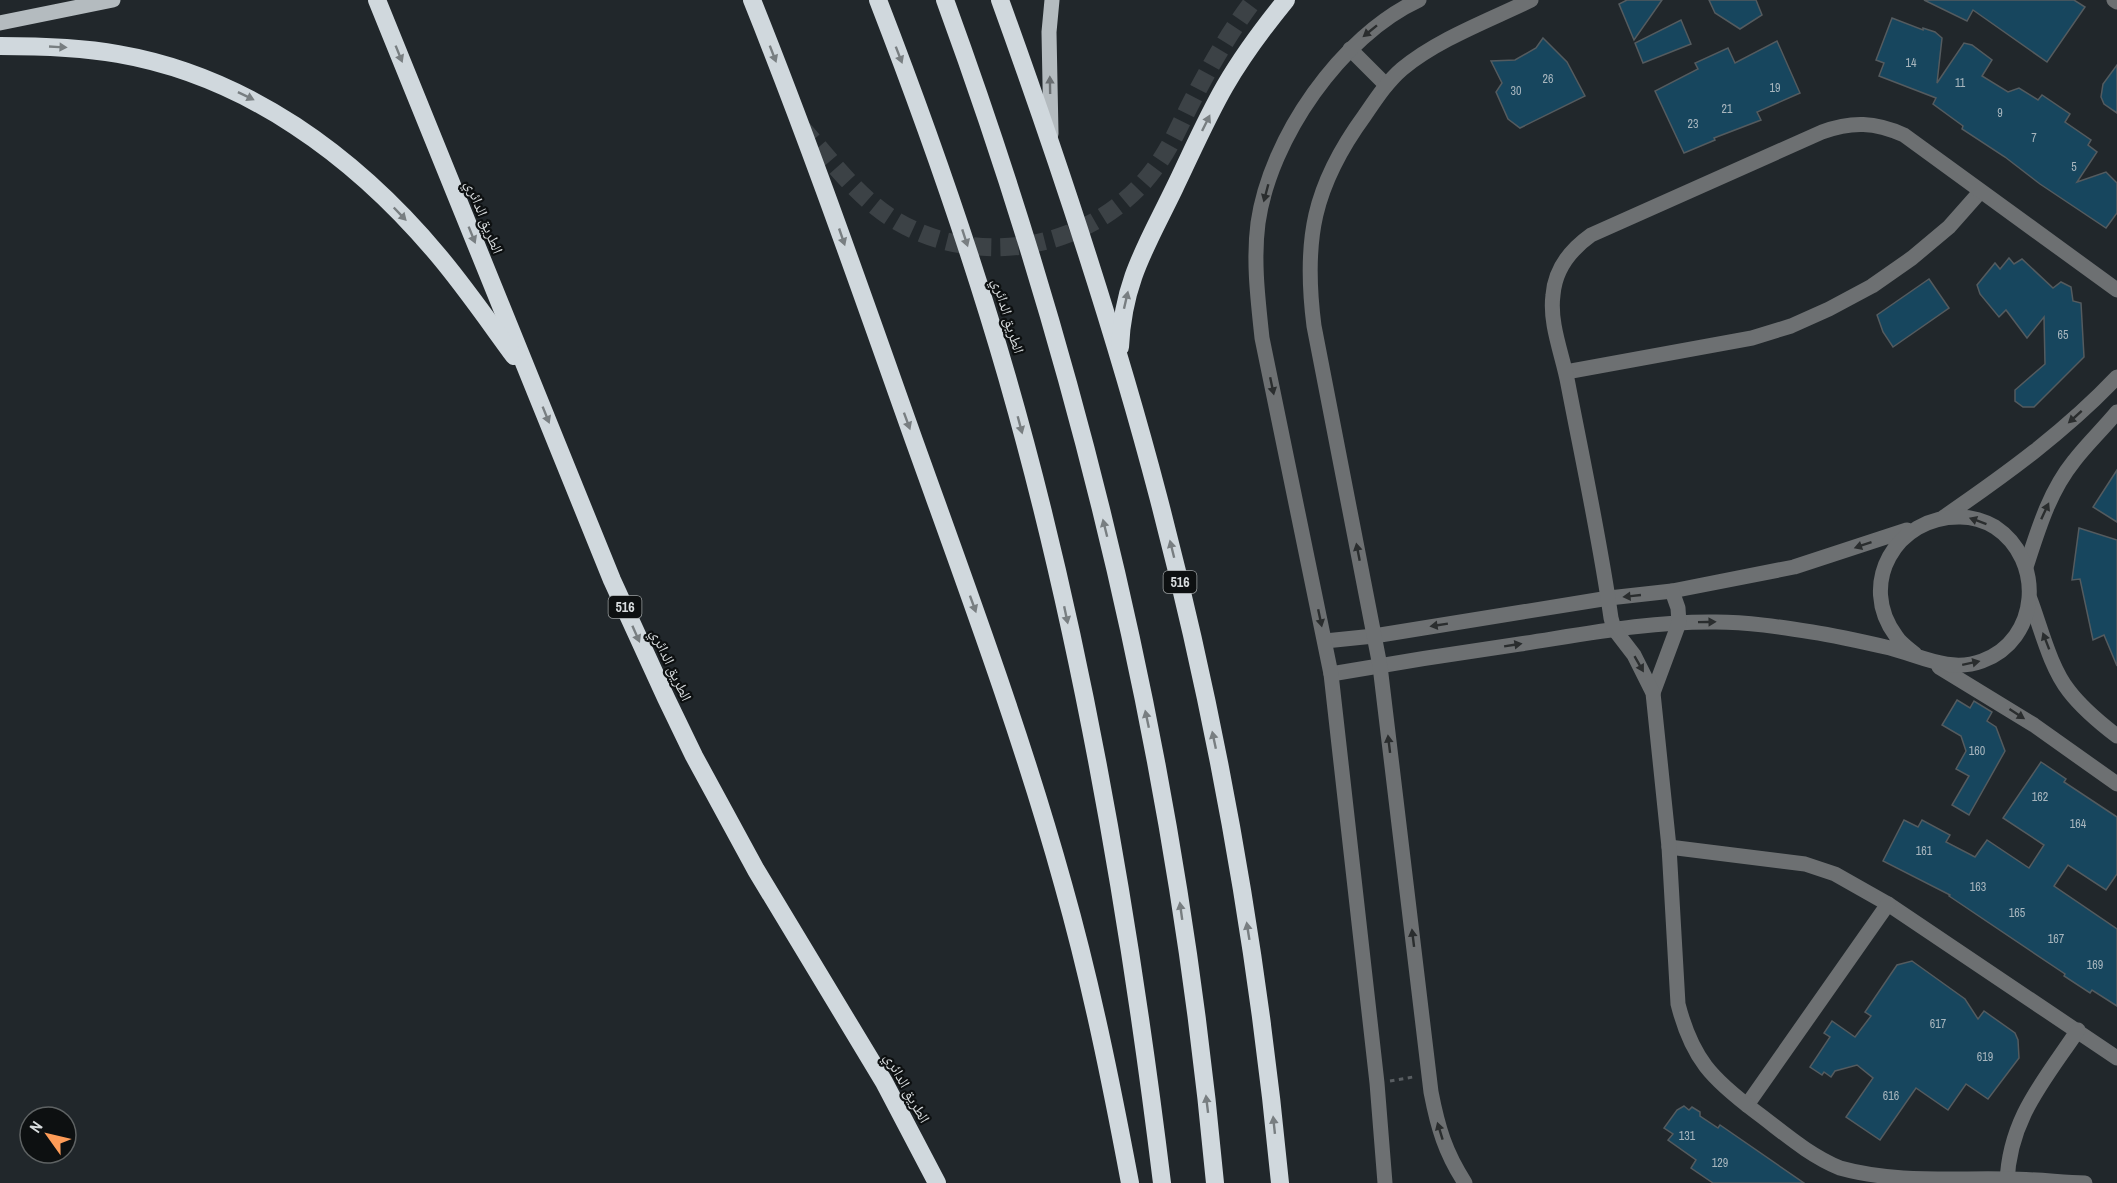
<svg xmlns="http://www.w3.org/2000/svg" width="2117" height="1183" viewBox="0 0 2117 1183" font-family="'Archivo Narrow','Noto Naskh Arabic',sans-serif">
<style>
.building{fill:#17465e;stroke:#545b5f;stroke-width:1.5}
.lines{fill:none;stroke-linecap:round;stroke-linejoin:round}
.highway-tunnel{stroke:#3c4246;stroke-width:18;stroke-dasharray:18 9;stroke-linecap:butt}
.path{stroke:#595e62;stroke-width:3;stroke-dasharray:4.5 4.5;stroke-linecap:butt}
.minor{stroke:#6d7072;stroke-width:15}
.major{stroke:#b4bbbf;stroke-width:15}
.highway{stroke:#d0d8dd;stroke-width:18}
.oneway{fill:#2a2d2e}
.oneway2{fill:#787e81}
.oneway3{fill:#696e71}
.labels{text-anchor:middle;stroke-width:4.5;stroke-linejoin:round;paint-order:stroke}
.number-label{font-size:12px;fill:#a8b6be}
.shield{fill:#0d1011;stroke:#9b9fa0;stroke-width:1.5}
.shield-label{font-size:14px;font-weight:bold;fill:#d8dcde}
.street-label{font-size:15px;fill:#d8dcde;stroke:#0d1011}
</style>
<rect width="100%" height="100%" fill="#21272b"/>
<g class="building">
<polygon points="1627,0 1662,0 1634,40 1619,4"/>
<polygon points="1709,0 1756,0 1762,15 1740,29 1715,13"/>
<polygon points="1924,0 2074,0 2085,7 2047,62 1973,10 1967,21"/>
<polygon points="1892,18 1923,30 1923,28 1935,32 1942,38 1937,83 1964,43 1972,45 1992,60 1982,76 2008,92 2019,88 2038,100 2042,95 2070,114 2065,122 2091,140 2088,145 2097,152 2077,182 2106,172 2117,183 2117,213 2106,228 2040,184 2005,157 1962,129 1963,126 1933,104 1936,98 1879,76 1884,63 1876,60"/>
<polygon points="1681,20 1691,44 1643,63 1635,43"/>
<polygon points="1543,38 1567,62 1585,96 1520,128 1508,119 1496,92 1502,83 1491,61 1515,60 1536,48"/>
<polygon points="1777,41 1800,93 1757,112 1761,120 1714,138 1715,140 1684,153 1655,91 1698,69 1695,63 1728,48 1735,63"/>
<polygon points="2117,65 2117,113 2104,104 2101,97 2103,84"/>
<polygon points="2009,258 2014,264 2022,259 2053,288 2061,282 2071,287 2073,301 2081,303 2084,357 2034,407 2023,407 2015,401 2015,390 2045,364 2044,317 2027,338 2006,310 1999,317 1980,294 1977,285 1995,263 2000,269"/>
<polygon points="1929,279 1949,308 1893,347 1883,332 1877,315"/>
<polygon points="2117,470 2117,522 2093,507"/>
<polygon points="2079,528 2117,540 2117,666 2104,635 2093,640 2080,579 2072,580"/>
<polygon points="1957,700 1970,708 1974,701 1992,712 1987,721 1996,727 2005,751 1969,815 1952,805 1969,776 1956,769 1966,751 1961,736 1942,725"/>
<polygon points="2041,762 2066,779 2064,782 2117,817 2117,874 2106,890 2068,865 2054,886 2117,929 2117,1006 2092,990 2090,993 2064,976 2065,974 1949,896 1950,895 1883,861 1904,820 1918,827 1922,820 1950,835 1946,842 1975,857 1987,840 2029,868 2044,845 2003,818"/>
<polygon points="1912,961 1965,999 1978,1019 1984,1011 2015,1033 2018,1040 2019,1058 1988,1099 1966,1084 1948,1110 1916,1088 1880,1140 1846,1117 1873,1078 1857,1065 1835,1071 1831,1077 1824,1072 1822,1075 1810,1067 1830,1037 1824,1033 1832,1021 1855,1037 1871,1016 1865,1012 1897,965"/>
<polygon points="1684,1106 1689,1110 1692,1107 1700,1112 1700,1116 1718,1128 1720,1125 1804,1183 1713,1183 1691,1168 1696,1160 1668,1140 1673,1134 1664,1128 1677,1110"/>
</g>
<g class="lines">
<path class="highway-tunnel" d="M801,127C829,158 855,194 890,217C976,272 1095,250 1155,168C1171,147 1180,124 1192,101C1210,66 1230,31 1254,0"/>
<polyline class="path" points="1390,1081 1413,1077"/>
<g class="minor">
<polyline points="2114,0 2117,2"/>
<polyline points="1350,49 1386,85"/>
<polyline points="1566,372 1752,338 1791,326 1829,309 1872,286 1912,258 1949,227 1980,192"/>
<path d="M1944,517C2005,475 2066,431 2117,377"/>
<path d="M2026,567C2038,530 2049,492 2074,461C2087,444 2103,429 2117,412"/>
<path d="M2030,599C2041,628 2050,667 2069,691C2082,708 2100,723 2117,736"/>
<polyline points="1325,641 1374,636 1609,598 1672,591 1794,567 1907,530"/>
<polyline points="1939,667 2034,725 2117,784"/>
<path d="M1331,674C1394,663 1457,653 1520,644C1585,634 1650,621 1716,622C1748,622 1780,627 1812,632C1838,636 1864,642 1890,648C1921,656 1950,673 1982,661C2040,640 2045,560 1995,527C1985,521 1971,517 1960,517C1896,516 1857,584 1896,636C1900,643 1909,649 1915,654"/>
<polyline points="1653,693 1679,623 1678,608 1672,591"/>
<polyline points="1669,847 1805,864 1835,874 1888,904 2117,1058"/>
<polyline points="1747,1105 1888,904"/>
<path d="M1385,1183L1377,1083L1331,674L1262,338C1258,300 1253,261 1258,223C1270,138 1341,36 1419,0"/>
<path d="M1465,1183C1445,1152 1438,1128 1431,1092L1380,666L1314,326C1303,240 1313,186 1365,115C1376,99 1387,82 1402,69C1438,39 1490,20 1531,0"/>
<path d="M2007,1183C2009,1119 2044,1081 2078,1030"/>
<path d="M2085,1183C2059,1182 2033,1179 2007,1179C1950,1178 1894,1183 1840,1168C1808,1155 1783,1132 1756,1112C1712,1079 1692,1059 1678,1004L1669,847L1653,693L1634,655L1614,629L1611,618C1600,540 1583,462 1568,384C1563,356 1549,324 1553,295C1555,269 1570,250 1591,235L1822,132C1852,121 1875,122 1904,135L2117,290"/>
</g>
<g class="major">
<polyline points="0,23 113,0"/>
<polyline points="1051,134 1049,32 1052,0"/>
</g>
<g class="highway">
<polyline points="377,0 612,580 666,698 694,756 756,870 884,1082 937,1183"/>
<path d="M752,0C811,147 863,297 916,446C968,591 1022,736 1063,884C1091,983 1111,1082 1130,1183"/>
<path d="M878,0C926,124 970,249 1007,377C1082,638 1129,913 1162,1183"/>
<path d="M945,0C1084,380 1178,779 1215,1183"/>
<path d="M1000,0C1059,163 1114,328 1158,496C1217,721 1258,951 1280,1183"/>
<path d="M0,46C39,46 79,47 118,54C246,76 355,156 438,255C465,287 489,322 514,356"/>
<path d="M1120,347C1123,281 1147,245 1174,189C1191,154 1206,119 1225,86C1243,55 1264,27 1286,0"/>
</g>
</g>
<defs><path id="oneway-solid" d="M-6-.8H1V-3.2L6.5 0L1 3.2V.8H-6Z" transform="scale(1.5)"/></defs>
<g class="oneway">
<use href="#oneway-solid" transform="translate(1370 31) rotate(141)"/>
<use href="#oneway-solid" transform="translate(1266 193) rotate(105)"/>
<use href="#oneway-solid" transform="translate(1272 386) rotate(78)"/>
<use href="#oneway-solid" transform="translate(2075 417) rotate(138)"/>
<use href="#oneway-solid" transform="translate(2045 511) rotate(-65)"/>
<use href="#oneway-solid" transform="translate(1978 521) rotate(-160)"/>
<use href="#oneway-solid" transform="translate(1863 545) rotate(161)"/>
<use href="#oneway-solid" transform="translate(1358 552) rotate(-101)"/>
<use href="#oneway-solid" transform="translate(1632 596) rotate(174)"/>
<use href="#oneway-solid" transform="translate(1320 618) rotate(78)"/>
<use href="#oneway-solid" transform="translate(1707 622) rotate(-1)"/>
<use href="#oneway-solid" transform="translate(1439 625) rotate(171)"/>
<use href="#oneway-solid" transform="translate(2046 641) rotate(-111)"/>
<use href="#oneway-solid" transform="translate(1513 645) rotate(-9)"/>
<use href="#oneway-solid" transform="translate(1971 663) rotate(-12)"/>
<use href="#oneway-solid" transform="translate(1639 664) rotate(60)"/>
<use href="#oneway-solid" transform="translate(2017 714) rotate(33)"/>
<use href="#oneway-solid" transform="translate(1389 744) rotate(-97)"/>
<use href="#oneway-solid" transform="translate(1413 938) rotate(-97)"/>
<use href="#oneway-solid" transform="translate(1440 1131) rotate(-107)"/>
</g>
<g class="oneway2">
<use href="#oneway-solid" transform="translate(58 47) rotate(3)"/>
<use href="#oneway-solid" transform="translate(399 54) rotate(68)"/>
<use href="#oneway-solid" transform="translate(773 54) rotate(69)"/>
<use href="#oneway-solid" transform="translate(899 55) rotate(69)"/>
<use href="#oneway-solid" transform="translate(246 96) rotate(26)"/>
<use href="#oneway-solid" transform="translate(1206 123) rotate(-64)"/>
<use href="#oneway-solid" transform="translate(400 214) rotate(46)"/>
<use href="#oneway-solid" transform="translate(472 235) rotate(68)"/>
<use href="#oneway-solid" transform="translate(842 237) rotate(71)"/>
<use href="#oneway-solid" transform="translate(965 238) rotate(72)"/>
<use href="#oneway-solid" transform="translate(1126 300) rotate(-77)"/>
<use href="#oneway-solid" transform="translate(546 415) rotate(68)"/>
<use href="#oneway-solid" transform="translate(907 421) rotate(70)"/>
<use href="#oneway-solid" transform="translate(1020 425) rotate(75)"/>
<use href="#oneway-solid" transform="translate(1105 528) rotate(-104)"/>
<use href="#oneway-solid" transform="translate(1172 549) rotate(-104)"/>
<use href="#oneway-solid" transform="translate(973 604) rotate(70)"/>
<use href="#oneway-solid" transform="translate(1066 615) rotate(78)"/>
<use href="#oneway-solid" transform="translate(636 634) rotate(66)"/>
<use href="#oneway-solid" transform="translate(1147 719) rotate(-102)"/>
<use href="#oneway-solid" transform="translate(1214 740) rotate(-102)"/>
<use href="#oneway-solid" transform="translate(1181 911) rotate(-98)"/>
<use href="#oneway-solid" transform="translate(1248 931) rotate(-99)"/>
<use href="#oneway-solid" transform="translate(1207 1104) rotate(-97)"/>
<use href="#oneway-solid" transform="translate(1274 1125) rotate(-96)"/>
</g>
<use class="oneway3" href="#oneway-solid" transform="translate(1050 85) rotate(-91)"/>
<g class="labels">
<g class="number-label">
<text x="1911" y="67">14</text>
<text x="1548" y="83">26</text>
<text x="1960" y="87">11</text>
<text x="1775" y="92">19</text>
<text x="1516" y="95">30</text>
<text x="1727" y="113">21</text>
<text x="2000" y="117">9</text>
<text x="1693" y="128">23</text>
<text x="2034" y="142">7</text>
<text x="2074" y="171">5</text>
<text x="2063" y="339">65</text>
<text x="1977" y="755">160</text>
<text x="2040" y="801">162</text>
<text x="2078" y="828">164</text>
<text x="1924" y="855">161</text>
<text x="1978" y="891">163</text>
<text x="2017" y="917">165</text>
<text x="2056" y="943">167</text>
<text x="2095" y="969">169</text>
<text x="1938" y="1028">617</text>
<text x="1985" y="1061">619</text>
<text x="1891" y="1100">616</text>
<text x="1687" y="1140">131</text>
<text x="1720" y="1167">129</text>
</g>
<g class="shield">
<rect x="1163.5" y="571" width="33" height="22" rx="4.5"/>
<rect x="608.5" y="596" width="33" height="22" rx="4.5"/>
</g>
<g class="shield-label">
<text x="1180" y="587">516</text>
<text x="625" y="612">516</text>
</g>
<g class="street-label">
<text transform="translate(484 217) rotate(68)" y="5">الطريق الدائري</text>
<text transform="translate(1008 316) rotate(73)" y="5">الطريق الدائري</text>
<text transform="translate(671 665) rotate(65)" y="5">الطريق الدائري</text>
<text transform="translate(907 1088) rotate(61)" y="5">الطريق الدائري</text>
</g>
</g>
<g transform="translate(48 1135) rotate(304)"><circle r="28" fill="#0d1011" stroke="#5e6263" stroke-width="1.5"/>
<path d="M0-4.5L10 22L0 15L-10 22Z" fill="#fe9c58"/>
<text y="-9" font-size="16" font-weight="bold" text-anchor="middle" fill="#d8dcde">N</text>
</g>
</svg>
